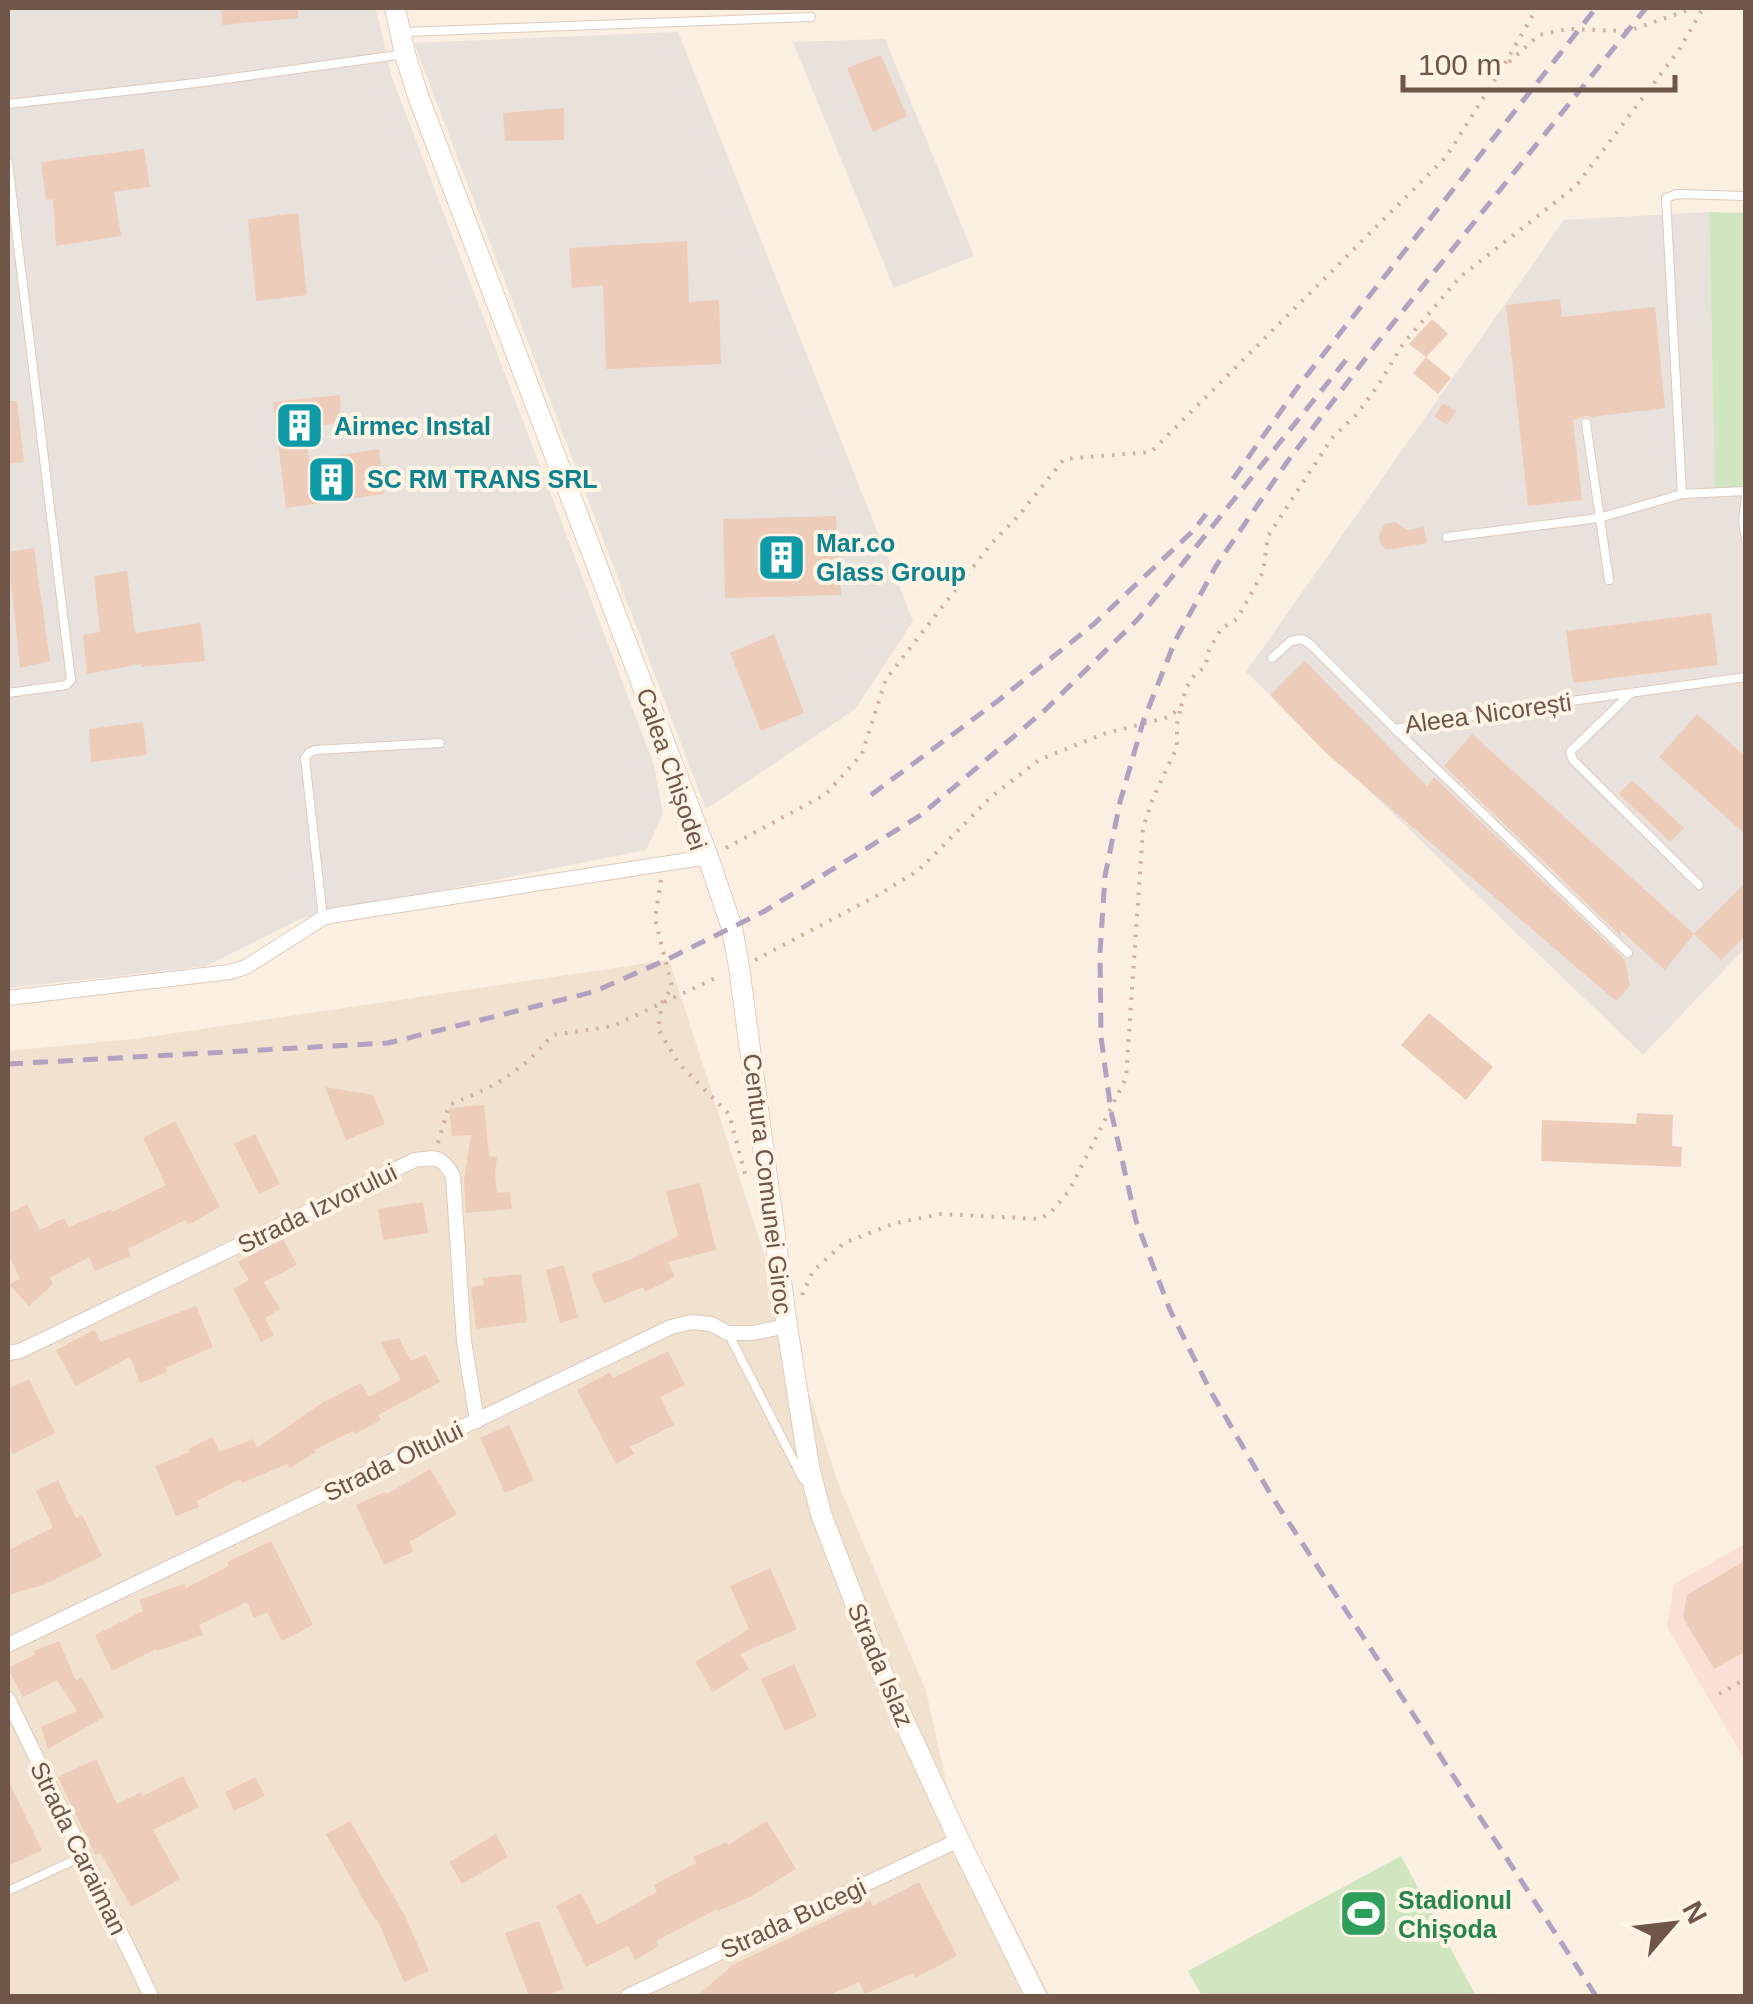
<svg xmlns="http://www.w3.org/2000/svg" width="1753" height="2004" viewBox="0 0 1753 2004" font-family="Arial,sans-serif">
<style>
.residential{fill:#f1e1cf}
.commercial{fill:#fadfd4}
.industrial{fill:#e9e1db}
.green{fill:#d0e6c0}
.building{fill:#edcdb9}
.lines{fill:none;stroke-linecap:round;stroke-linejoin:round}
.lane-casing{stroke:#ddcbbd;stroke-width:10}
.street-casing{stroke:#ddcbbd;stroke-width:16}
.secondary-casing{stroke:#e2cdbb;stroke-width:22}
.path{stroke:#d1b19d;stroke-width:4;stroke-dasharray:2.5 8;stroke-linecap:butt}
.lane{stroke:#fff;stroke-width:8}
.street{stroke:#fff;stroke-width:14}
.secondary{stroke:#fff;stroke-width:20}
.rail{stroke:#b2a1c1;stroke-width:5;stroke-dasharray:15 10;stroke-linecap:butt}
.labels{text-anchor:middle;stroke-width:8;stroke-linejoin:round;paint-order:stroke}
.culture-label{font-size:25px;font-weight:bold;fill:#0d838f;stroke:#fef4e5;text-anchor:start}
.street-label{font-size:25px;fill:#6f5649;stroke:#fef4e5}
.leisure-label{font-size:25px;font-weight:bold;fill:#27864d;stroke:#fef4e5;text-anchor:start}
</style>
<rect width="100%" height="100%" fill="#faefe0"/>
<polygon class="residential" points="669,960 838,1483 926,1691 950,1799 1050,1996 8,1996 8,1051 134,1039"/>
<polygon class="commercial" points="1745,1544 1745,1760 1667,1627 1674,1584"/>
<g class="industrial">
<polygon points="8,8 376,8 391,75 654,765 663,814 646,850 302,918 206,966 8,988"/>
<polygon points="678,32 913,621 855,709 706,809 414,43"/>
<polygon points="885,39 974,256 894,288 793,42"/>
<polygon points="1709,212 1715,488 1745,488 1745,948 1643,1055 1246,672 1564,220"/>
</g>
<g class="green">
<polygon points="1709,212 1745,213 1745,488 1715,488"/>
<polygon points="1401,1856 1476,1996 1202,1996 1188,1971"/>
</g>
<g class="building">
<polygon points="221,8 298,8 298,18 222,25"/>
<polygon points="881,55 907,116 873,132 847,68"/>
<polygon points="564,108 564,140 505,141 503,113"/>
<polygon points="144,149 150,187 114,192 121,236 56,246 53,199 46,200 41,162"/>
<polygon points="298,213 307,295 256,301 248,219"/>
<polygon points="687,241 689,302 719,300 721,364 606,369 603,285 572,288 569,248"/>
<polygon points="1560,299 1562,317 1655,307 1665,408 1591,417 1586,416 1573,420 1582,500 1528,506 1506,305"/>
<polygon points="1432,319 1448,334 1426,357 1409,344"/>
<polygon points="1426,357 1451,378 1438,394 1413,373"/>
<polygon points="340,395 341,422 305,429 309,460 379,449 384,494 286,508 273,402"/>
<polygon points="8,401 17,401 24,462 8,464"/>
<polygon points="1443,403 1456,411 1447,425 1434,416"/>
<polygon points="836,516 841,595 725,598 723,519"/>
<polygon points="1395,522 1407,530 1424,527 1427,543 1386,550 1380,543 1379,534 1385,524"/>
<polygon points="34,548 50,661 20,668 8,552"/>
<polygon points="127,571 135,633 201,623 205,661 141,667 141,664 87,674 83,635 100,632 94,576"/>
<polygon points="1711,613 1718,665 1573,683 1566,631"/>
<polygon points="774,634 804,713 761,731 730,653"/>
<polygon points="1305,661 1427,786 1434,777 1625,960 1630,986 1616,1001 1326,753 1270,695"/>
<polygon points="1697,714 1746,757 1746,835 1659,757"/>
<polygon points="143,722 147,755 91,762 89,729"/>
<polygon points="1472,734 1694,934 1665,970 1620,930 1621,936 1444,766"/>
<polygon points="1632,780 1684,828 1670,842 1619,794"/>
<polygon points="1746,882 1746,935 1721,960 1694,934"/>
<polygon points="1429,1013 1493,1067 1466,1100 1401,1045"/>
<polygon points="325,1087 373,1095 385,1124 346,1140"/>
<polygon points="484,1105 489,1156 497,1157 495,1173 497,1193 510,1192 512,1209 466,1213 464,1180 471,1135 452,1136 449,1108"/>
<polygon points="1637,1113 1673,1115 1672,1146 1682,1147 1681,1167 1541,1161 1542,1120 1636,1124"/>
<polygon points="175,1121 220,1207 188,1225 185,1220 128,1249 131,1256 95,1271 89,1257 50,1278 53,1284 29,1306 9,1284 20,1279 8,1253 8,1214 27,1204 40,1230 64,1218 69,1227 111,1209 112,1212 166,1185 143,1138"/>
<polygon points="255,1134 280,1184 259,1194 234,1144"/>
<polygon points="700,1183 716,1250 668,1262 675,1277 645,1292 643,1287 604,1304 591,1274 629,1260 678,1236 666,1191"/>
<polygon points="423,1202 428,1233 383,1240 378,1209"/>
<polygon points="283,1239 297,1265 264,1282 280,1309 265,1318 274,1335 261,1342 233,1289 249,1280 238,1262"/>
<polygon points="564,1265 578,1318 560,1323 546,1270"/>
<polygon points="521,1274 527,1322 476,1329 471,1287 484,1285 483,1278"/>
<polygon points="196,1306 213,1347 165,1368 167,1372 140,1383 130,1357 76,1386 56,1350 94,1330 101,1342"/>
<polygon points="399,1338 411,1361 425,1354 440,1382 378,1415 381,1420 355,1434 353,1431 314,1450 316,1452 290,1468 287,1464 242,1483 240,1479 197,1501 199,1507 176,1516 155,1466 190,1452 188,1449 212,1437 220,1452 253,1439 257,1448 326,1400 326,1401 361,1383 369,1397 401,1380 380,1342"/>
<polygon points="668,1351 685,1385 660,1397 674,1425 630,1447 634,1454 616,1464 577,1390 610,1372 613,1378"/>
<polygon points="29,1379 55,1433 13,1454 8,1442 8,1389"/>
<polygon points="509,1425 534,1480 505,1493 480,1438"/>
<polygon points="430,1469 457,1514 409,1542 414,1551 384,1565 356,1505 385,1492 387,1494"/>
<polygon points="58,1480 76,1518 82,1515 102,1556 43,1585 8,1595 8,1551 53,1527 36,1491"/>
<polygon points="271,1541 313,1625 282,1641 267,1612 254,1618 247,1602 199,1625 203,1635 157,1651 156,1649 112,1671 95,1635 143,1611 139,1600 184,1584 186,1588 229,1566 227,1562"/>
<polygon points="1746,1560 1746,1651 1714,1669 1683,1618 1687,1595"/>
<polygon points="770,1568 797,1629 740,1654 749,1669 713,1692 695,1662 749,1629 730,1586"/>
<polygon points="59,1641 76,1681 82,1677 104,1717 48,1749 41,1727 77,1711 57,1680 23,1697 8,1668 36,1654 34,1651"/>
<polygon points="794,1664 817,1716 785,1731 761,1679"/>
<polygon points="96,1759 117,1804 141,1792 143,1796 183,1776 199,1807 153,1830 180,1879 131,1907 101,1853 95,1855 58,1777"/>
<polygon points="255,1777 265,1796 234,1811 225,1792"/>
<polygon points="8,1780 42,1850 8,1866"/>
<polygon points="350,1821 405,1916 429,1971 404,1982 377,1919 375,1920 326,1834"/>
<polygon points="767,1821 796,1869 752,1896 718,1911 717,1909 656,1941 659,1946 635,1960 628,1946 586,1967 556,1906 581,1893 597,1925 657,1892 654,1885 696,1863 693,1857 727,1842 728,1845"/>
<polygon points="496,1834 508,1857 462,1884 449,1862"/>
<polygon points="919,1882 957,1956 915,1978 913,1973 865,1994 859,1982 827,1996 697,1996 734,1964 870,1900 873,1906"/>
<polygon points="539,1921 564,1989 544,1996 529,1996 505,1933"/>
</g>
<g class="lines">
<defs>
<g id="lane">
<polyline points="405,32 811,17"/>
<polyline points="8,104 196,83 405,54"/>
<polyline points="8,163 71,680 66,685 8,693"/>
<polyline points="1586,423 1609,580"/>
<polyline points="1682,494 1666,198 1677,194 1746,196"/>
<polyline points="1746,496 1743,521 1746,540"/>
<polyline points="1447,537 1599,518 1682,494 1746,491"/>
<polyline points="1272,658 1291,641 1302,639 1310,644 1395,729 1628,953"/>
<polyline points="1631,693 1570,752 1573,760 1699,885"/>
<polyline points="1395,729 1513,709 1746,677"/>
<polyline points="323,918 305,758 309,753 315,750 440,743"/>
<polyline points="728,1333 803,1479"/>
<polyline points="8,1891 83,1856"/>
</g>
<g id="street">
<polyline points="8,998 230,972 246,967 323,918 336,915 708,857"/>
<path d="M8,1353L20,1351L415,1160C436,1157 442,1156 453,1176L464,1341L477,1421"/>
<polyline points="8,1645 671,1327 692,1322 711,1324 728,1333 753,1333 787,1326"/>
<polyline points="8,1699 151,1996"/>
<polyline points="628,1996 959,1840"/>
</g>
<polyline id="secondary" points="395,8 405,54 418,96 708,857 732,928 739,967 787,1326 809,1467 821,1514 882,1673 959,1840 1036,1996"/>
</defs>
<use href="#lane" class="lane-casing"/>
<use href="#street" class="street-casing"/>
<use href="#secondary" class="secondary-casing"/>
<g class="path">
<polyline points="1509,62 1539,35 1568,29 1628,31 1694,8"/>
<polyline points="726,848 826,794 862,754 886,679 991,544 1020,514 1064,459 1151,452 1446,157 1504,65 1537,8"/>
<polyline points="661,880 655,919 672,987 662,1003 658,1029 679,1064 729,1114 747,1181"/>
<polyline points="755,960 880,894 919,870 991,797 1039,760 1103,734 1169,717 1181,707 1186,688 1195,674 1205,667 1209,650 1221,629 1237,619 1263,572 1268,536 1332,438 1357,414 1379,384 1403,344 1460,277 1576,186 1679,50 1703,8"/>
<path d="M438,1143L449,1105C498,1085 517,1075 553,1035L613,1026L720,976"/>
<polyline points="802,1295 813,1271 844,1243 895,1223 941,1214 1040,1219 1051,1212 1069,1191 1126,1078 1143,828 1153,798 1177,747 1177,724 1181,707"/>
<polyline points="1719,1694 1746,1679"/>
</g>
<use href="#lane" class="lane"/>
<use href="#street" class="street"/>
<use href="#secondary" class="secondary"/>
<g class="rail">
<polyline points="1233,479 1300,384 1596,8"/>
<polyline points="871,795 999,700 1094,624 1194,530 1206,514"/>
<polyline points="8,1064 388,1043 593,992 666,960 763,912 921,815 1045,710 1138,619 1346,360"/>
<polyline points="1596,1996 1271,1495 1211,1392 1170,1310 1136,1221 1111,1111 1101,1037 1100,953 1105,876 1120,802 1143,722 1175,641 1216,566 1287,462 1378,342 1646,8"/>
</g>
</g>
<defs>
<symbol id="building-square" viewBox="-11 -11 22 22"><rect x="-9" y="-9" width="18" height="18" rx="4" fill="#0f9aa8" stroke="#fef4e5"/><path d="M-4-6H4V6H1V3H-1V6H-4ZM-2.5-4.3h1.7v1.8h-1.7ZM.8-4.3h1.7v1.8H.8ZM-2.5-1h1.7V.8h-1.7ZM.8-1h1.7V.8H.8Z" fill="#fff"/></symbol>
<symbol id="stadium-square" viewBox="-11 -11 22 22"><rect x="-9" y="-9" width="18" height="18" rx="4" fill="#2e9e5b" stroke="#fef4e5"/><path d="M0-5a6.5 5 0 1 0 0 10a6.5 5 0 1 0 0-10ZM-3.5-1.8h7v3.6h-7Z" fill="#fff"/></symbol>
</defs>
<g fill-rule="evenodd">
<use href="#building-square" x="272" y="398" width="55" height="55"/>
<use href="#building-square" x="304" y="452" width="55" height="55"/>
<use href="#building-square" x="754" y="530" width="55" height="55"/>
<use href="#stadium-square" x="1336" y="1886" width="55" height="55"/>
</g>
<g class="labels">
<g class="culture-label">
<text x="334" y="435">Airmec Instal</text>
<text x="367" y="488">SC RM TRANS SRL</text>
<text x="816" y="552">Mar.co<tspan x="816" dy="29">Glass Group</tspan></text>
</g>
<g class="street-label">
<text transform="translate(1488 713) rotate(-8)" y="9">Aleea Nicorești</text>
<text transform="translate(672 769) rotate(71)" y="9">Calea Chișodei</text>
<text transform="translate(768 1184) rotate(83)" y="9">Centura Comunei Giroc</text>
<text transform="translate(317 1208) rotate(-26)" y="9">Strada Izvorului</text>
<text transform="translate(393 1461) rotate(-26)" y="9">Strada Oltului</text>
<text transform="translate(881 1665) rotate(67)" y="9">Strada Islaz</text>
<text transform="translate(79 1848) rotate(64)" y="9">Strada Caraiman</text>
<text transform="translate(793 1918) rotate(-25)" y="9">Strada Bucegi</text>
</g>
<g class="leisure-label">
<text x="1398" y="1909">Stadionul<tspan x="1398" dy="29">Chișoda</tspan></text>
</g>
</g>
<rect width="1753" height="2004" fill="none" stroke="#6f5649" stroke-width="20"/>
<g transform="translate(1673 1924) rotate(62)" stroke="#fef4e5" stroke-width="8" paint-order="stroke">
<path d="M0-8L18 38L0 25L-18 38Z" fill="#6f5649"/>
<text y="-15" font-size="28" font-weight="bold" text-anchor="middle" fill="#6f5649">N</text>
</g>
<path d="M1403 75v15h272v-15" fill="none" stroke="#6f5649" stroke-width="5"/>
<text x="1418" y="75" font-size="30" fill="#6f5649" stroke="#fef4e5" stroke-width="8" paint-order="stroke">100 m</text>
</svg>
